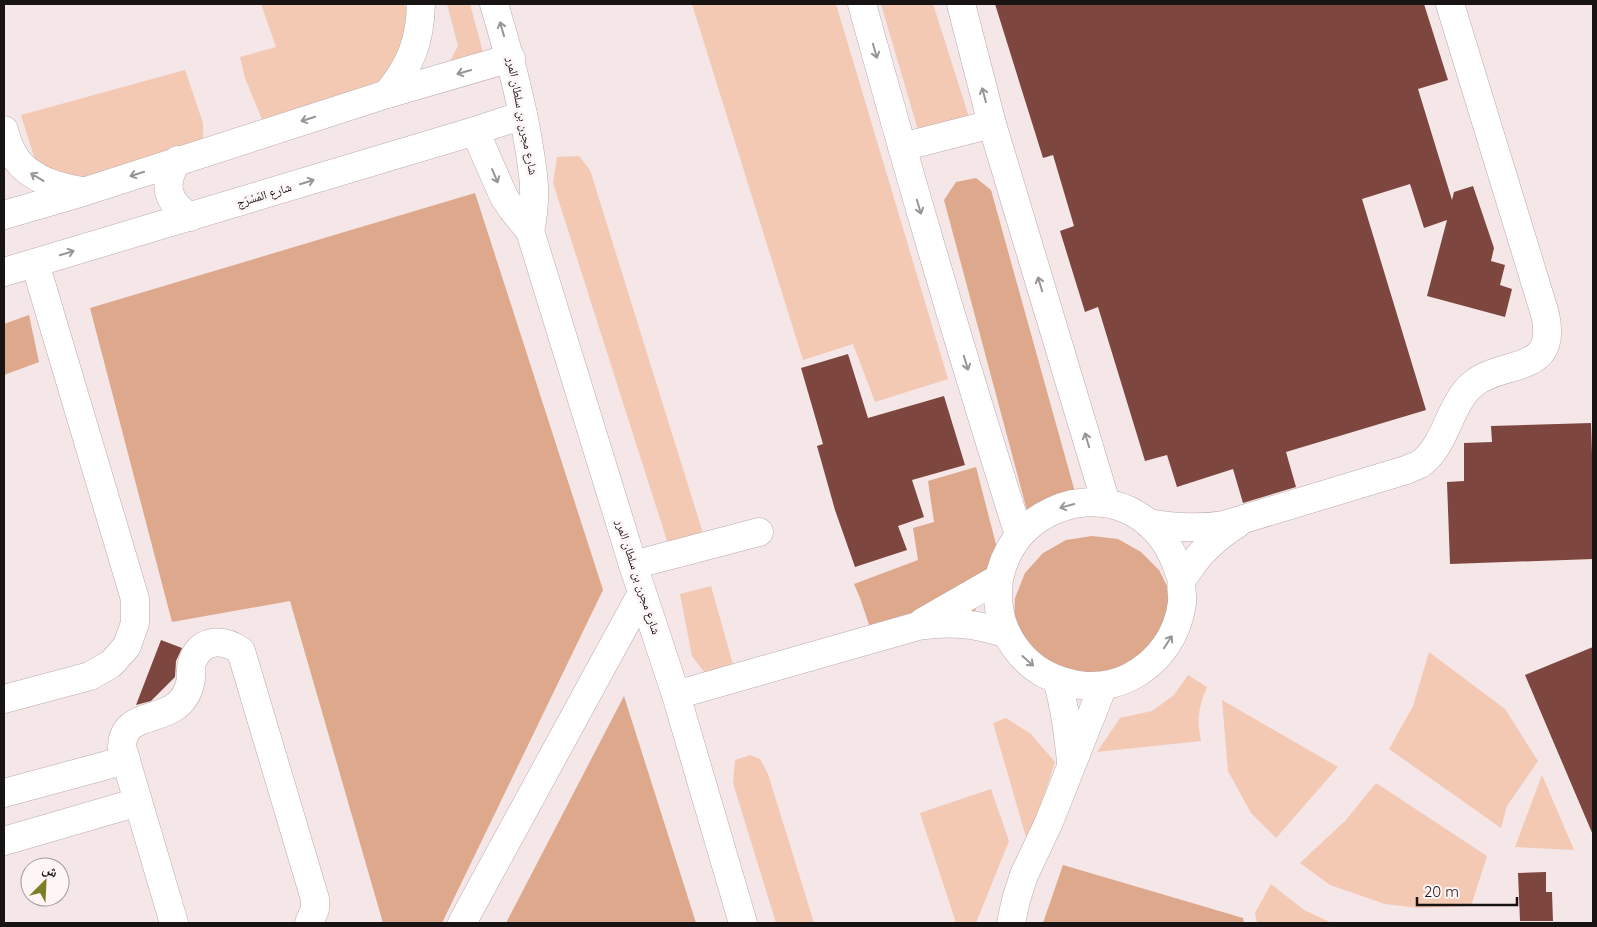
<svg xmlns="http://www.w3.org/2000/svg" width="1597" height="927" viewBox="0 0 1597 927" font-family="Quicksand,'Noto Naskh Arabic',sans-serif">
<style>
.green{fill:#f3c9b3}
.forest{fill:#dda88b}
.building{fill:#7d473f}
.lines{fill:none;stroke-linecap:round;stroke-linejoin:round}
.minor-casing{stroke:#b9abac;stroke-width:29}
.minor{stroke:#fff;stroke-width:28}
.oneway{stroke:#989595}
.labels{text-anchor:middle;stroke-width:5;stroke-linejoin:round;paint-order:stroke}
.street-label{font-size:12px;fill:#191414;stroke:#fef5f6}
</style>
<rect width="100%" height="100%" fill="#f5e6e7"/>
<g class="green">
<polygon points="261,4 404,4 419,27 407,80 264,124 245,78 240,57 276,47"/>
<polygon points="447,4 470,4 487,67 447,67 458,46"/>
<polygon points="692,4 836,4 948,379 875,402 853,344 803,360"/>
<polygon points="881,4 933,4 970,120 918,130"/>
<polygon points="185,70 203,123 203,141 74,192 38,169 21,115"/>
<polygon points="579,156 590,170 702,530 700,549 668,544 553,183 557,157"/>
<polygon points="711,586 737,679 711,681 692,656 680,594"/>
<polygon points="1429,652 1505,709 1538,761 1507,806 1501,828 1389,749 1413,706"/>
<path d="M1188,675L1207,687C1198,709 1197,718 1201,741L1097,752L1120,718L1152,711L1174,695Z"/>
<polygon points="1222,700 1338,767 1276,838 1251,813 1228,771"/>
<polygon points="1006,718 1031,734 1055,762 1028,844 993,723"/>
<polygon points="750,755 760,759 768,774 814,923 776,923 733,783 735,760"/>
<polygon points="1542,775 1574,850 1515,847"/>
<polygon points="1376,783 1487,856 1471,906 1419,908 1385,904 1330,885 1300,863 1346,820"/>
<polygon points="991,789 1009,841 976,923 956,923 920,813"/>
<polygon points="1271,884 1304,910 1332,923 1257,923 1255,913"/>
</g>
<g class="forest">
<polygon points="976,178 991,190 1078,503 1029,518 944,200 956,182"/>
<polygon points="475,193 603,590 442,923 383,923 290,601 172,622 90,308"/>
<polygon points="29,315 39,362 4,375 4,324"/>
<polygon points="976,467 998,552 973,616 878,651 860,598 854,584 918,560 913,528 934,522 928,481"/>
<polygon points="1092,536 1118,539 1141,552 1159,570 1171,594 1155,667 1060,688 1014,625 1015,598 1025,573 1043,553 1066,540"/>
<polygon points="624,696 696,923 506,923"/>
<polygon points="1063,865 1243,918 1244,923 1043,923"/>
</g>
<g class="building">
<polygon points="995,4 1424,4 1448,80 1418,89 1452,200 1454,192 1473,186 1494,248 1491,261 1505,265 1500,285 1512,289 1505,317 1427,296 1447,220 1424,228 1410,184 1362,199 1426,410 1286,452 1296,487 1243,503 1233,469 1177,487 1167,455 1145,461 1098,307 1085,312 1060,231 1074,226 1053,155 1043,158"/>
<polygon points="848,354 868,418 944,396 965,465 912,480 924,517 898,526 907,550 855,567 835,510 817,446 823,444 801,368"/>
<polygon points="1591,423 1593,484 1593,559 1450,564 1447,482 1464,481 1464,443 1492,442 1491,426"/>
<polygon points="161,640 182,648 176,661 175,677 151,701 136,705"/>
<polygon points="1593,647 1593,835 1525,675"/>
<polygon points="1546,872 1546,892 1552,892 1553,921 1520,921 1518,873"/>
</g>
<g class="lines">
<defs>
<g id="minor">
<path d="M494,4C507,47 519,90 527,135C533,171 538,194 530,231"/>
<path d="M862,4C911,182 963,359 1019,535"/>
<polyline points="961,4 992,124 1106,503"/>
<path d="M387,94C411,65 420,41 421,4"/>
<path d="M4,130C6,137 8,145 12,152C25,178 56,187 82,191"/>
<polyline points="475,131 504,197 512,209 530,231 633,565 676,695 743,923"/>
<polyline points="902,147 992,124"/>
<path d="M178,160C162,184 166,201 190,217"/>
<polyline points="4,215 83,192 387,94 511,58"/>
<polyline points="4,272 475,131 523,115"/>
<path d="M1148,523C1174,528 1197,529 1224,525L1406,470C1410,468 1416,466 1420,464C1447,445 1448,405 1473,384C1503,359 1559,376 1545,314L1450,4"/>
<polyline points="633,565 759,532"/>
<path d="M1182,580C1177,566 1173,552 1163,539C1105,461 981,517 1000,614C1005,638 1022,661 1043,673C1070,688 1103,691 1130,677C1159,662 1178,635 1182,603C1183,596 1180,587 1182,580C1183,577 1186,573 1188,571C1200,552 1218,536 1237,524"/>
<polyline points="923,622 998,579"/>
<path d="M1057,680C1065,707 1068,733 1071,761"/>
<path d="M676,695L918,626C951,621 975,623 1007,634"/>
<polyline points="4,699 90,676 111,664 127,646 135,623 135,599 35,263"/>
<polyline points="4,793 126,760"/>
<polyline points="4,841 138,802"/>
<path d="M174,923L122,747C123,716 152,721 173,708C183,702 189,691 191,679C191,673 190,666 193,660C202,638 224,639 241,651L315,899V909L309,923"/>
<polyline points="462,923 642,593"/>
<polyline points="1011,923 1016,900 1024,875 1049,822 1103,686"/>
</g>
</defs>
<use href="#minor" class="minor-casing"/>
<use href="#minor" class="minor"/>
</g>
<defs><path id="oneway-shaft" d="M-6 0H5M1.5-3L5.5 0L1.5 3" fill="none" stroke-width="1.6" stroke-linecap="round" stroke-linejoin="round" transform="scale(1.25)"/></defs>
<g class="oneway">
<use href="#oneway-shaft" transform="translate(502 29) rotate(-106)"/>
<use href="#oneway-shaft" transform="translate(875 51) rotate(74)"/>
<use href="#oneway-shaft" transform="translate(464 72) rotate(164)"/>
<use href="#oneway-shaft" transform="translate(984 95) rotate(-105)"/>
<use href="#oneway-shaft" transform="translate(308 119) rotate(162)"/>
<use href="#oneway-shaft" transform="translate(137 174) rotate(162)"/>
<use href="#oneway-shaft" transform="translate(495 176) rotate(67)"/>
<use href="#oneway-shaft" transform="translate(37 177) rotate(-149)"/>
<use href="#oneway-shaft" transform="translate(307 182) rotate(-17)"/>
<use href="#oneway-shaft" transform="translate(919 207) rotate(73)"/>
<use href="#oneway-shaft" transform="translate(67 253) rotate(-17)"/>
<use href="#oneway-shaft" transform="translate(1040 284) rotate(-107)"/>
<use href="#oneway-shaft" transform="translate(966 363) rotate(73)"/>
<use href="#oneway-shaft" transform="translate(1087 440) rotate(-107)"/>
<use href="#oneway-shaft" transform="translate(1067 506) rotate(165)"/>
<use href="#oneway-shaft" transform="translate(1168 642) rotate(-57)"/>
<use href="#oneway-shaft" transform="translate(1028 661) rotate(42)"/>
</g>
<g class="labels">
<g class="street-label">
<text transform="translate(522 116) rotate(79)" y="4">شارع مجرن بن سلطان المرر</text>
<text transform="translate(264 195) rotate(-17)" y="4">شارع المَسْرَج</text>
<text transform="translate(638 577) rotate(72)" y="4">شارع مجرن بن سلطان المرر</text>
</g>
</g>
<rect width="1597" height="927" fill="none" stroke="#191414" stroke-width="10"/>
<g transform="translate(45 882) rotate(24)"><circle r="24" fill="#fef5f6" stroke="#a29b9c"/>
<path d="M0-4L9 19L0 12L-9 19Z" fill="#7f7d25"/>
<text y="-8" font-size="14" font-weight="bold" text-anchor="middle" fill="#191414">ش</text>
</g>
<path d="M1417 897v8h100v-8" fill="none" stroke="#191414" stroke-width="2.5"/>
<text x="1424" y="897" font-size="15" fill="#191414" stroke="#fef5f6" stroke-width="4" paint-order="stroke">20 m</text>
</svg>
